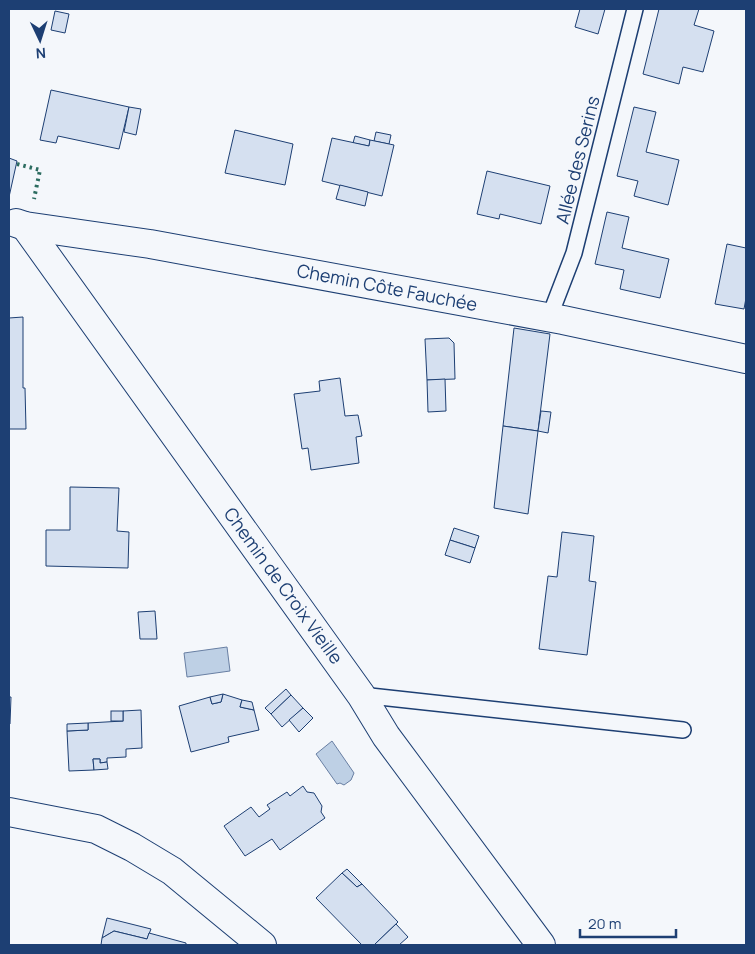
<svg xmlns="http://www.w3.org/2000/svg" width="755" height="954" viewBox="0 0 755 954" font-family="Manrope,sans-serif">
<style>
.water{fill:#bed0e5;stroke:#687fa3}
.building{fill:#d5e0f0;stroke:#1d3f73}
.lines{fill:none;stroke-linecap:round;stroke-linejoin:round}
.lane-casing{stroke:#1d3f73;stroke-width:18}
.street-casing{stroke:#1d3f73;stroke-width:30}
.lane{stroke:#f4f7fb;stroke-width:15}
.street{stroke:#f4f7fb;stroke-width:28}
.hedge{stroke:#2c6c60;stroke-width:4;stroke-dasharray:2.5 4;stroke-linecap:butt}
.labels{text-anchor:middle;stroke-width:4;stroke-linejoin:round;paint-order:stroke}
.street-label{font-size:18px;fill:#1d3f73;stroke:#f4f7fb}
</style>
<rect width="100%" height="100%" fill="#f4f7fb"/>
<g class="water">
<polygon points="227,647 230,671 187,677 184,653"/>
<polygon points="332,741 354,773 351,780 344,785 340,783 337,784 316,754"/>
</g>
<g class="building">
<polygon points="580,9 605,9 598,34 575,27"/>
<polygon points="659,9 699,9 694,25 714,31 703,72 683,67 679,84 643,74"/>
<polygon points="55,11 69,14 65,33 51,30"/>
<polygon points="51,90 129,107 119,149 58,136 56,143 40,140"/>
<polygon points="129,107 141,109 136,135 124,132"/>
<polygon points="634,107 656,112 646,152 679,160 668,205 634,196 638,181 617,176"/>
<polygon points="235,130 293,144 285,185 225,173"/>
<polygon points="376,132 391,135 389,144 374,141"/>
<polygon points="355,136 370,140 369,146 353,143"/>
<polygon points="332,138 369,146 370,140 394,145 382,196 322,181"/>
<polygon points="9,158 17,161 9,197"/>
<polygon points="487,171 550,186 541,224 500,214 499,219 477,214"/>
<polygon points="340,185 368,192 365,206 336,199"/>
<polygon points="607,212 629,217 622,248 669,259 660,298 620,289 624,270 595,264"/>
<polygon points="727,244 746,248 746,298 744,309 715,304"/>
<polygon points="23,317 23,388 25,388 26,429 9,429 9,318"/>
<polygon points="514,328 550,334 538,431 503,426"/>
<polygon points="449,338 454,343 455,379 427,380 425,339"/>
<polygon points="340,378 345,416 358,415 362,436 356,437 359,463 311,470 308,448 302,449 294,394 320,391 319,381"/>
<polygon points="445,379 446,411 428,412 427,380"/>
<polygon points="541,411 551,412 548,433 538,431"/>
<polygon points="503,426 538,431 528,514 494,508"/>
<polygon points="70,487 119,488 117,531 129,532 128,568 46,566 46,530 70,530"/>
<polygon points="454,528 479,536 475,548 450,540"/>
<polygon points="562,532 594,536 589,581 596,582 587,655 539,649 548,576 557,577"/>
<polygon points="450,540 475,548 470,563 445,555"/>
<polygon points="155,611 157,639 140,639 138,612"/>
<polygon points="286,689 291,695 271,714 265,708"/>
<polygon points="223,694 242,700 240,707 254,710 259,730 228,737 229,742 191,752 179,706 210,697 212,704 221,702"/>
<polygon points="223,694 221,702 212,704 210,697"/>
<polygon points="291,695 303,708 282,727 271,714"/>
<polygon points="9,697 11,697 10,724 9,724"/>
<polygon points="242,700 252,702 254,710 240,707"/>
<polygon points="303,708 313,718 299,732 289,720"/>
<polygon points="141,710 142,748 126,749 126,757 107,758 107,762 100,763 100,759 93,759 94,770 69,771 67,731 88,730 88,723 123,721 123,711"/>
<rect x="111" y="711" width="12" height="10"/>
<polygon points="88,723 88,730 67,731 67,724"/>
<polygon points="93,759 100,759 100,763 107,762 108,769 94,770"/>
<polygon points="303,786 307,792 314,793 322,806 321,812 325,818 280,850 272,839 245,856 224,826 251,807 259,817 270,809 267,805 287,792 290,796"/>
<polygon points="347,869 362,884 357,887 342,873"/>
<polygon points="342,873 357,887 362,884 398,922 374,945 362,945 316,898"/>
<polygon points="107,918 151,929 147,939 114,931 102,938"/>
<polygon points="396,924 408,937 399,945 374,945"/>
<polygon points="114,931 147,939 149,933 186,943 186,945 101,945 102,938"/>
</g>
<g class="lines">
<defs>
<g id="lane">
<polyline points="549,318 574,253 635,9"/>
<polyline points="361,695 683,730"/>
</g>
<g id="street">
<polyline points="16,223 25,226 150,244 563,320 746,359"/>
<polyline points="25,226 361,695 386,736 541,945"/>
<polyline points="9,812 96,829 132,847 172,871 262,945"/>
</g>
</defs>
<use href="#lane" class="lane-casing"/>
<use href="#street" class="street-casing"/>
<use href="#lane" class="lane"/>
<use href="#street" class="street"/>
<polyline class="hedge" points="17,164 40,170 34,199"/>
</g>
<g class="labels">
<g class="street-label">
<text transform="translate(578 160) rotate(-76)" y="6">Allée des Serins</text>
<text transform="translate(387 288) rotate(11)" y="6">Chemin Côte Fauchée</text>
<text transform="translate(283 586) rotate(54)" y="6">Chemin de Croix Vieille</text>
</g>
</g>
<rect width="755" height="954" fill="none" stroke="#1d3f73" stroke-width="20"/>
<g transform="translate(40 40) rotate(176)" stroke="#f4f7fb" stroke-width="4" paint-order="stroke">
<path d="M0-4L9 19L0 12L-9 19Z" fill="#1d3f73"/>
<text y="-8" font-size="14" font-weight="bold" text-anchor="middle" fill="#1d3f73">N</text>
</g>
<path d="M580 929v8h96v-8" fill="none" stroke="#1d3f73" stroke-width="2.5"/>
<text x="588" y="929" font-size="15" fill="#1d3f73" stroke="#f4f7fb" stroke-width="4" paint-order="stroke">20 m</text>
</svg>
